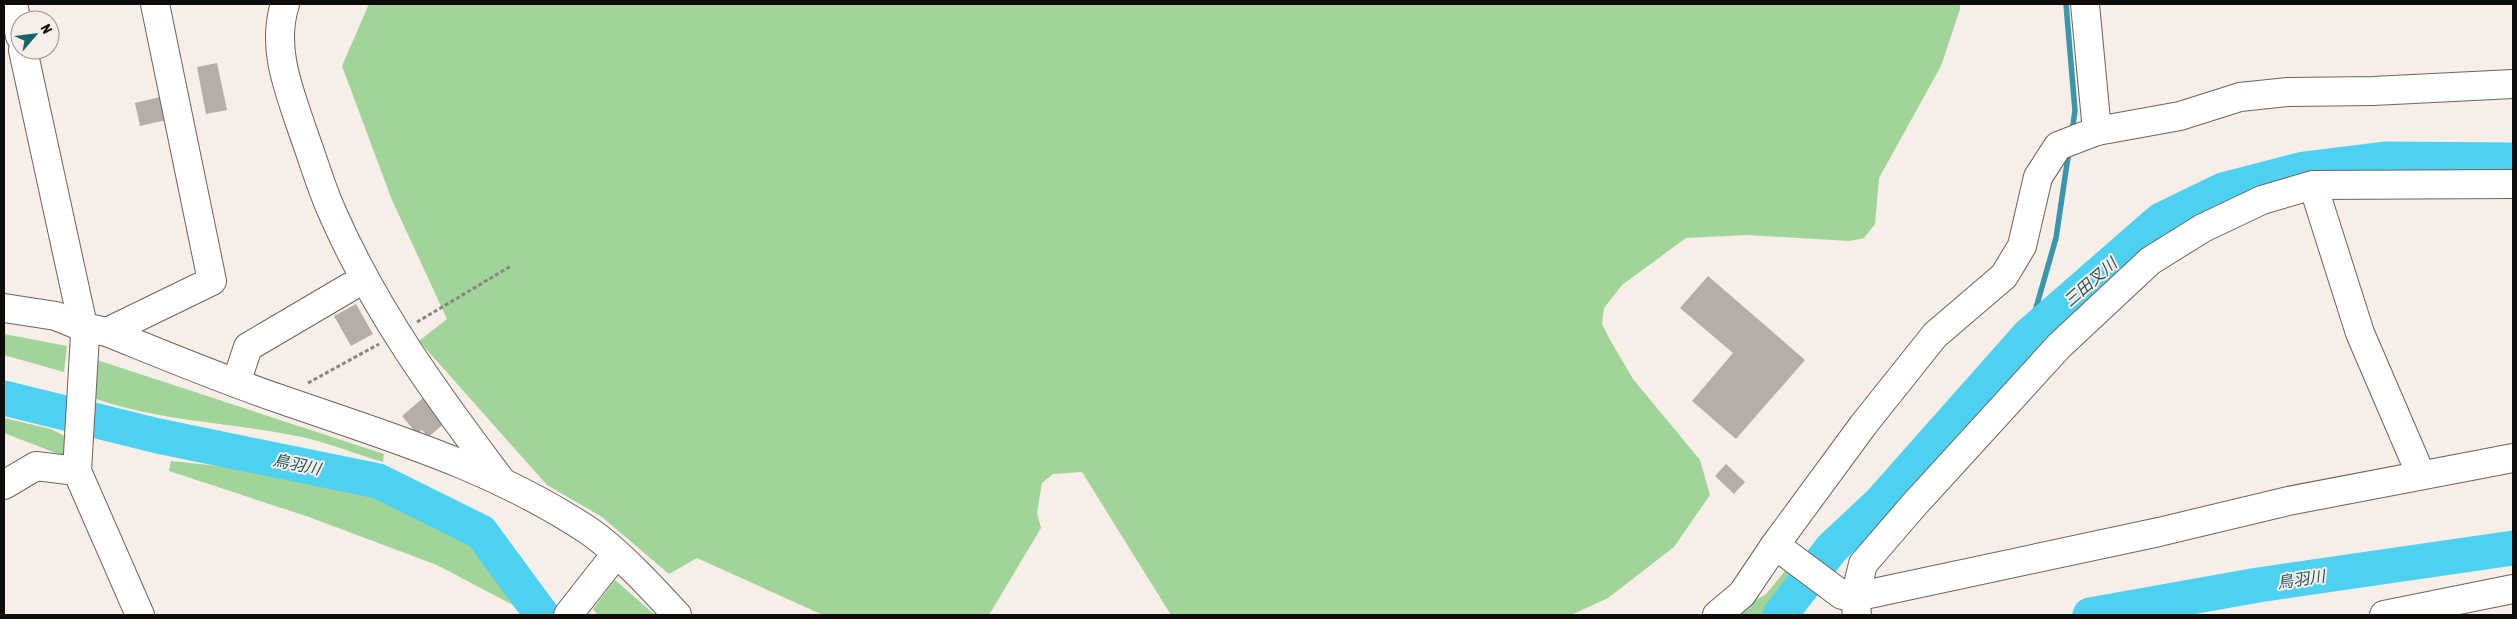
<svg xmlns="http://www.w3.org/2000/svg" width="2517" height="619" viewBox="0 0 2517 619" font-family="'Asap Condensed','Noto Sans JP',sans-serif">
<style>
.green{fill:#a0d498}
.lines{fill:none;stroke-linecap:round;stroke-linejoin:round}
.stream{stroke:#3a96ab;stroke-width:5.5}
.river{stroke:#4dd1f1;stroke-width:35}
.building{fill:#b6ada7}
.minor-casing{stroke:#6b645e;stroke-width:30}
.path{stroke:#8a847f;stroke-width:3;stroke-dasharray:4 2.5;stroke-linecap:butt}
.minor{stroke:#fff;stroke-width:28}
.labels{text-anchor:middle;stroke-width:4;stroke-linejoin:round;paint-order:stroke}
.water-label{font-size:16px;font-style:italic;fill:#1d5461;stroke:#f7eee7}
</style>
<rect width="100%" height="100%" fill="#f7eee7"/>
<g class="green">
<polygon points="369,4 1960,4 1960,9 1941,66 1879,178 1875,224 1864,238 1850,241 1747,235 1686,238 1622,285 1604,308 1602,324 1609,338 1633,379 1700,460 1710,495 1674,547 1608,598 1571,615 1171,615 1082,472 1053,474 1042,483 1037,513 1041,528 989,615 823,615 697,558 669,574 602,517 547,485 419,341 447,319 392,200 342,66"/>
<polygon points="4,334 67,346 64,372 4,355"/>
<path d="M94,359L384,454L383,462C356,454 329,443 302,437C232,422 159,422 91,397Z"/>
<polygon points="4,418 51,429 70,439 70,449 61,455 4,433"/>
<polygon points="171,461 275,472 350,490 410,510 482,550 507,573 532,615 437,565 309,517 169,471"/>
<polygon points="1786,570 1798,578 1771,615 1731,615 1766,594"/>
<polygon points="615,580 655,615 598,615 593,609"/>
</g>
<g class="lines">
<g class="stream">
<polyline points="2066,4 2075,111 2072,131"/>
<polyline points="2028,336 2056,238 2069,150"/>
</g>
<g class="river">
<polyline points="4,398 158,436 378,481 481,532 542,615"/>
<polyline points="1780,615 1832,548 1880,503 2028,336 2161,220 2223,190 2304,169 2385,159 2513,160"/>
<polyline points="2090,615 2258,585 2513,548"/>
</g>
</g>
<g class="building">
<polygon points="217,63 227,110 206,114 197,67"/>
<polygon points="160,97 166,120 140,126 135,103"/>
<polygon points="1708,276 1805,360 1736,439 1692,401 1733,353 1680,308"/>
<polygon points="356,304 373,334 351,346 334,316"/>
<polygon points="423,398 445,423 428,437 422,430 417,434 402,416"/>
<polygon points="1726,464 1745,482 1734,494 1715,476"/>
</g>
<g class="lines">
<defs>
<g id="minor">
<polyline points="13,4 20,36"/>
<path d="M285,4C271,48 289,90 303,132C313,159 321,188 333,214C376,312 436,394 500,479"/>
<polyline points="2085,4 2097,131"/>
<polyline points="23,50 85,335 77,471 140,615"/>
<polyline points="2313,185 2360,333 2421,475"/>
<path d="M4,308L56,316L83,327L107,332C164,355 221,379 280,399C389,437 491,466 589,531C618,551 653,589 677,615"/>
<polyline points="107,332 212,281 155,4"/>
<polyline points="236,383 248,347 350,287"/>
<polyline points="4,485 36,466 77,471"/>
<polyline points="1775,545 1842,595 1855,597 2159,532 2288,501 2513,458"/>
<polyline points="568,615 616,554"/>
<polyline points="1717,615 1742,594 1775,545 1864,424 1935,335 2004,276 2022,246 2038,177 2058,146 2097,131 2180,116 2240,97 2288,92 2373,91 2513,84"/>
<polyline points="1857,615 1855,597 1863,564 1913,506 2059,346 2150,261 2203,228 2262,200 2313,185 2513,184"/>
<polyline points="2384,615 2513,589"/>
</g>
</defs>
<use href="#minor" class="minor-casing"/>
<g class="path">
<polyline points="417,322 511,266"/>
<polyline points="308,383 379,344"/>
</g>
<use href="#minor" class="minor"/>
</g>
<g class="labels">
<g class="water-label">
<text transform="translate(2090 282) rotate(-41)" y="6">三田叉川</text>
<text transform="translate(297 464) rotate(12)" y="6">鳥羽川</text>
<text transform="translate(2301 579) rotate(-8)" y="6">鳥羽川</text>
</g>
</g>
<rect width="2517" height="619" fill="none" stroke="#0e0b09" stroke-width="10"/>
<g transform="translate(35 35) rotate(62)"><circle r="24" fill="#f7eee7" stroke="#9a938e"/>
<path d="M0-4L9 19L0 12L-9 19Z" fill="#15636b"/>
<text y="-8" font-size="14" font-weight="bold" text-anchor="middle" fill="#0e0b09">N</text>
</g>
</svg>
